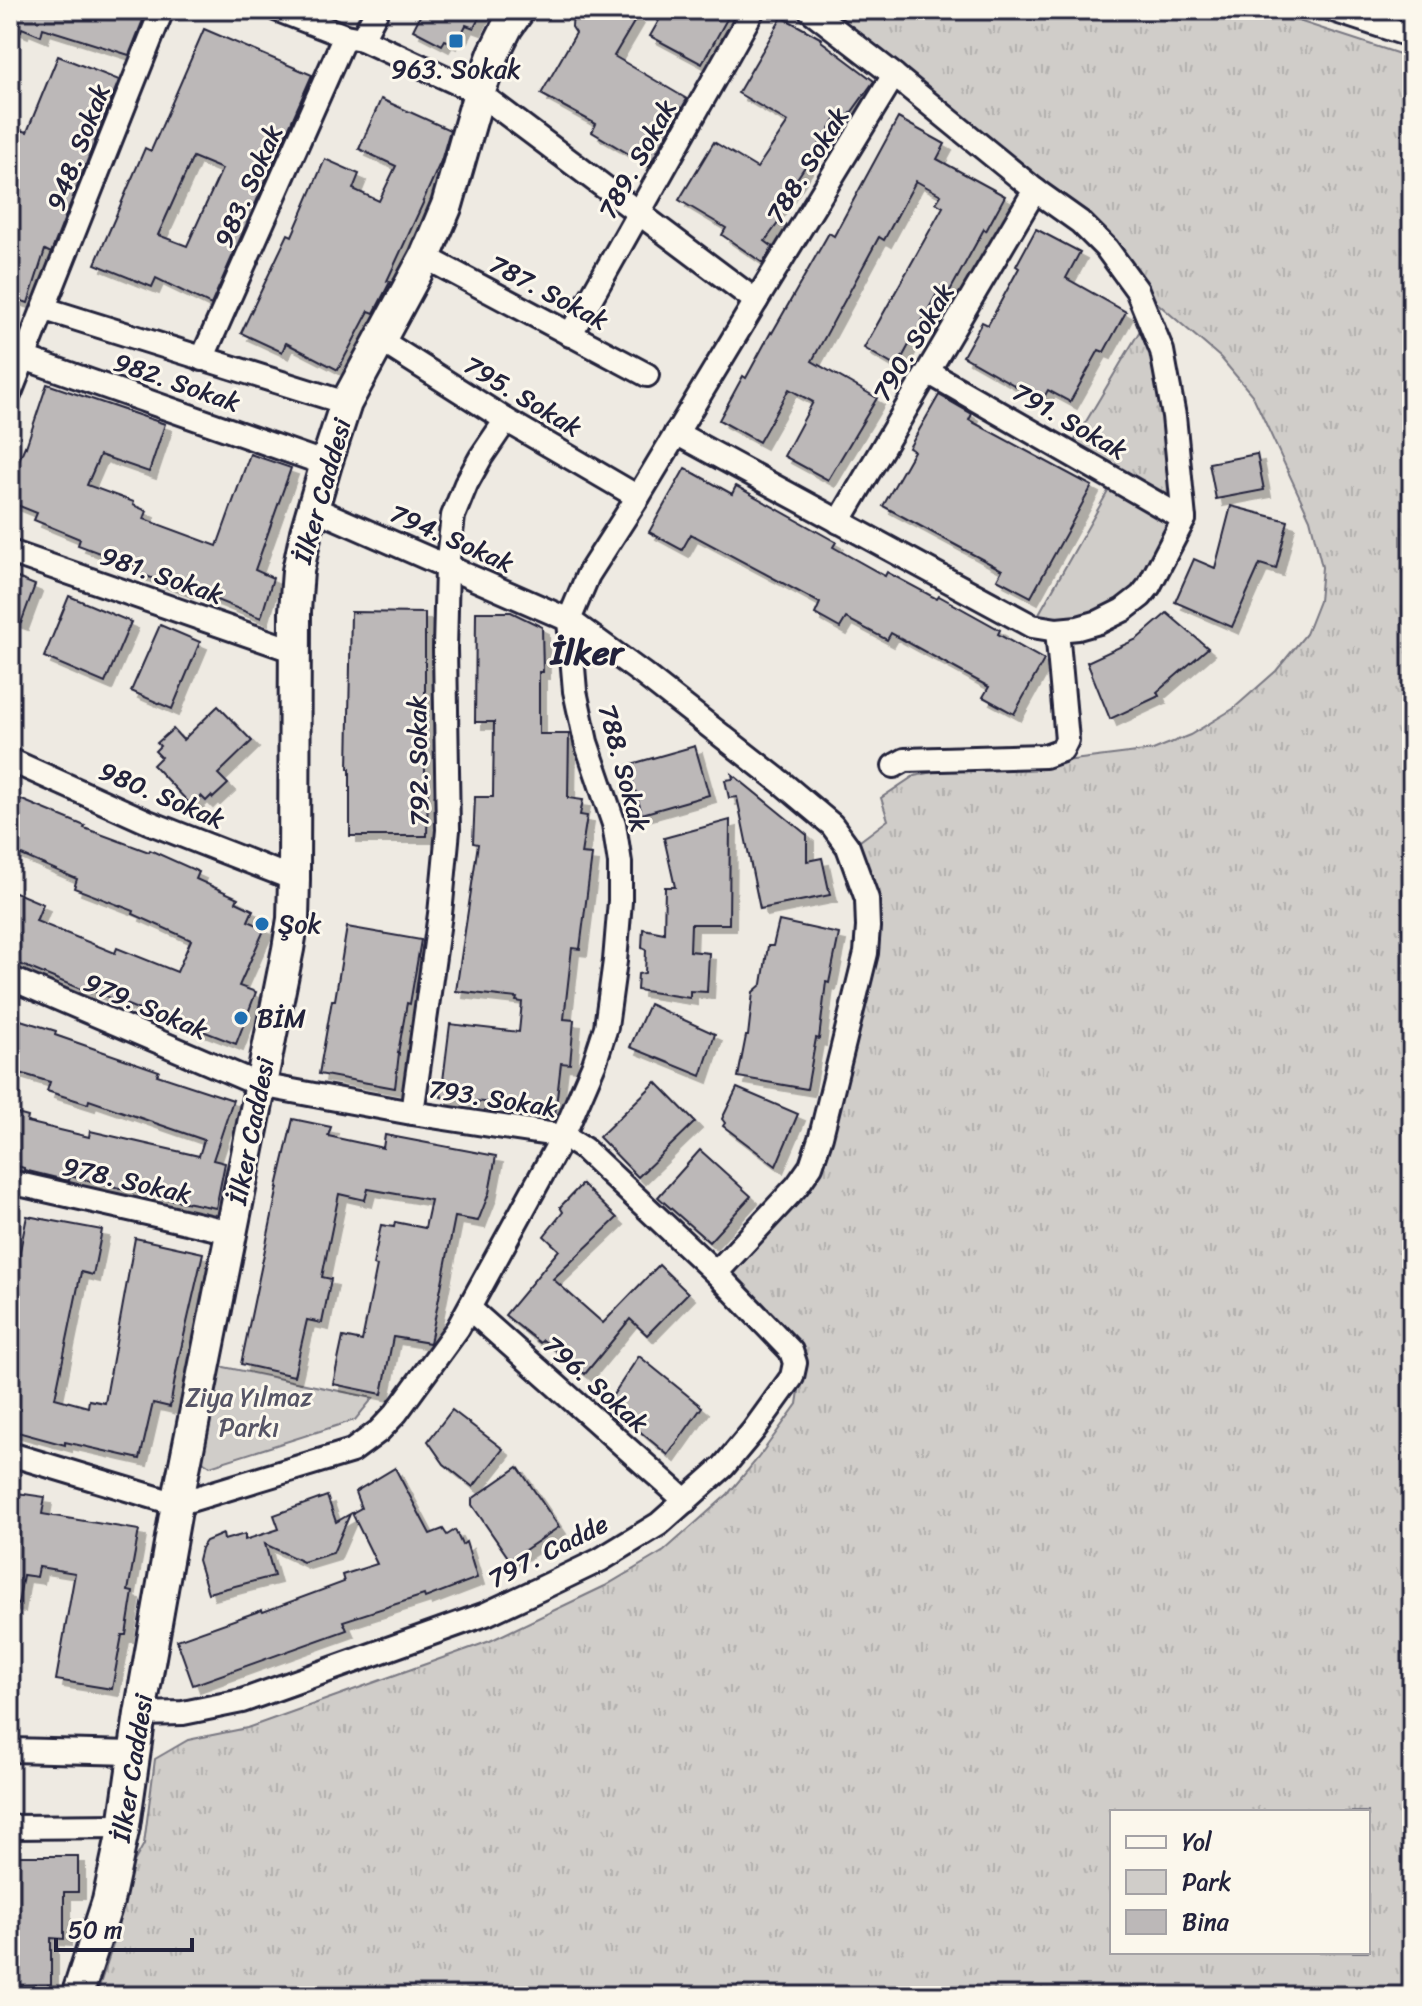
<svg xmlns="http://www.w3.org/2000/svg" width="1422" height="2006" viewBox="0 0 1422 2006" font-family="Sriracha,sans-serif">
<style>
.grass{fill:url(#grass-tufts);stroke:#797882;stroke-width:2;fill-rule:evenodd}
.park{fill:#d0cdc9;stroke:#797882;stroke-width:2}
.building{fill:#bcb8b8;stroke:#22223b;stroke-width:2;fill-rule:evenodd;filter:url(#shadow)}
.lines{fill:none;stroke-linecap:round;stroke-linejoin:round}
.street-casing{stroke:#22223b;stroke-width:28}
.secondary-casing{stroke:#22223b;stroke-width:36}
.street{stroke:#fbf7ec;stroke-width:22}
.secondary{stroke:#fbf7ec;stroke-width:30}
.poi-dot{fill:#1f6fb2;stroke:#fbf7ec;stroke-width:3}
.labels{text-anchor:middle;stroke-width:6;stroke-linejoin:round;paint-order:stroke}
.poi-label{font-size:26px;fill:#22223b;stroke:#fbf7ec;text-anchor:start}
.street-label{font-size:26px;fill:#22223b;stroke:#fbf7ec}
.park-label{font-size:26px;fill:#565566;stroke:#fbf7ec}
.district-label{font-size:34px;font-weight:bold;fill:#22223b;stroke:#fbf7ec}
</style>
<defs>
<pattern id="grass-tufts" width="24" height="20" patternUnits="userSpaceOnUse" patternTransform="scale(2)"><rect width="24" height="20" fill="#d0cdc9"/><path d="M3 7l-1-3M5 7V3M7 7l1-3M15 17l-1-3M17 17v-4M19 17l1-3" fill="none" stroke="#b2b0ae"/></pattern>
<filter id="shadow"><feDropShadow dx="7" dy="7" stdDeviation="0" flood-color="#0004"/></filter>
</defs>
<rect width="100%" height="100%" fill="#eeeae2"/>
<filter id="ink" filterUnits="userSpaceOnUse"><feTurbulence type="fractalNoise" baseFrequency=".0125" numOctaves="2"/><feDisplacementMap in="SourceGraphic" scale="16" xChannelSelector="R" yChannelSelector="G"/><feConvolveMatrix kernelMatrix="1 2 1 2 8 2 1 2 1" color-interpolation-filters="sRGB"/></filter>
<g filter="url(#ink)">
<g class="grass">
<path d="M817,10H1265L1412,58V1996H96L116,1936L130,1869L144,1844L155,1759L188,1740L247,1728L490,1641L605,1586L664,1551L728,1494L758,1458L797,1404L802,1371L722,1285L780,1220L817,1167L871,954L856,844L888,820L881,798L914,776L948,769L1065,761L1153,750L1190,735L1233,709L1276,671L1306,634L1319,601L1322,567L1310,519L1253,396L1221,358ZM1112,1812H1368V1952H1112Z"/>
<polygon points="1148,317 1184,519 1068,452"/>
</g>
<g class="park">
<polygon points="1115,479 1184,519 1123,610 1032,626"/>
<polygon points="219,1366 373,1398 355,1420 210,1466 204,1462 199,1453"/>
</g>
<g class="building">
<polygon points="10,10 147,10 129,55 43,28 41,36 22,28 21,31 10,26"/>
<polygon points="423,10 483,10 474,28 466,25 461,35 455,32 450,42 445,40 442,45 413,30"/>
<polygon points="573,10 628,10 637,17 614,56 687,99 649,166 592,132 596,124 541,94 576,33 572,27"/>
<polygon points="665,10 732,10 702,64 650,36"/>
<polygon points="782,17 822,39 821,41 874,81 843,124 836,119 774,214 781,219 765,241 773,247 763,263 722,235 726,228 679,200 714,142 757,168 788,122 738,93"/>
<path d="M204,29L312,75L211,305L156,278L152,287L95,264L145,148L151,151ZM193,157L222,169L187,246L158,235Z"/>
<polygon points="58,56 119,80 51,253 45,250 28,303 10,297 10,157 21,130 27,132"/>
<polygon points="381,99 450,130 441,161 423,201 424,201 387,281 390,282 374,313 369,311 338,370 286,343 282,352 241,333 288,234 292,236 325,159 359,174 353,189 379,201 396,166 359,149"/>
<polygon points="898,118 945,144 937,159 1005,196 986,231 984,229 950,291 941,286 897,367 864,348 943,207 936,203 941,195 916,181 884,240 879,237 812,361 877,398 828,480 784,456 813,402 789,389 759,442 719,420 743,376 746,378 771,332 772,333 829,233 834,236"/>
<polygon points="1036,229 1080,252 1066,278 1126,312 1104,352 1099,350 1070,402 1048,390 1042,401 963,356 982,322 988,325 1019,268 1016,266"/>
<polygon points="47,384 165,424 149,472 100,455 87,485 134,502 133,505 147,511 144,519 217,546 250,454 291,468 255,570 273,578 261,618 187,588 186,591 138,573 140,568 78,545 80,539 34,520 37,513 12,503 15,496 10,494 10,481 25,446 26,447"/>
<polygon points="939,395 972,414 969,420 1092,486 1031,597 997,579 1002,570 883,506 914,451 909,448"/>
<polygon points="1257,454 1264,490 1216,499 1209,463"/>
<polygon points="685,468 732,494 736,486 836,542 833,547 885,576 887,572 937,599 939,596 1000,630 998,634 1044,660 1014,714 983,697 989,687 891,633 887,640 846,618 840,628 815,614 820,603 691,534 682,550 649,532"/>
<polygon points="1231,506 1288,521 1276,569 1260,564 1232,627 1175,602 1194,559 1215,568"/>
<polygon points="10,575 35,585 21,623 10,619"/>
<polygon points="69,596 131,622 105,683 44,657"/>
<polygon points="351,612 425,613 425,789 428,789 427,836 350,836 350,769 348,769"/>
<polygon points="476,612 511,612 542,627 543,672 539,672 539,734 569,734 568,798 583,800 580,815 587,816 581,854 592,855 580,949 572,948 564,1019 574,1020 570,1064 561,1063 555,1115 501,1109 502,1104 441,1097 450,1024 519,1032 522,1002 516,1001 517,998 456,991 478,844 473,843 475,797 493,797 494,722 475,722"/>
<polygon points="1167,613 1208,648 1157,692 1159,696 1110,719 1087,662 1137,639"/>
<polygon points="160,625 200,642 172,709 131,691"/>
<polygon points="218,706 252,741 218,774 228,784 213,798 211,796 206,801 201,796 191,805 153,765 161,757 155,751 160,746 157,743 173,729 183,740"/>
<polygon points="695,746 709,795 642,814 628,765"/>
<polygon points="732,774 807,835 807,861 822,858 830,895 760,909 737,797 729,798 725,780 733,779"/>
<polygon points="10,795 85,826 84,828 149,852 150,850 199,872 196,879 238,898 236,902 253,910 248,921 265,928 239,986 256,992 236,1044 154,1012 152,1015 91,990 90,993 10,960 10,890 43,904 36,921 115,953 117,948 177,972 191,940 133,914 134,911 74,888 77,879 10,850"/>
<polygon points="730,820 729,924 691,924 690,951 709,953 707,992 690,991 690,998 637,990 638,974 645,973 646,950 642,948 643,929 664,933 665,887 675,887 664,838"/>
<polygon points="779,921 839,934 829,983 826,982 819,1039 816,1038 807,1089 738,1077 746,1036 748,1036 753,992 762,984 768,946 773,946"/>
<polygon points="347,927 421,940 410,1004 407,1003 398,1053 399,1053 395,1088 319,1074 332,1000 335,1000"/>
<polygon points="649,1004 715,1034 701,1076 630,1047"/>
<polygon points="14,1018 56,1031 55,1035 159,1071 157,1075 233,1100 213,1160 225,1163 216,1208 144,1194 70,1176 69,1181 24,1170 24,1168 10,1164 10,1112 28,1117 27,1122 89,1137 90,1131 199,1156 204,1140 89,1100 88,1104 47,1091 50,1082 10,1070 10,1031"/>
<polygon points="656,1082 695,1122 638,1177 599,1137"/>
<polygon points="737,1088 798,1114 776,1166 723,1126 725,1123 722,1119"/>
<polygon points="293,1119 331,1127 328,1136 383,1148 385,1135 496,1156 489,1193 478,1221 455,1217 430,1343 393,1337 382,1394 333,1384 343,1337 362,1341 377,1266 373,1265 381,1225 394,1227 395,1222 425,1228 431,1200 368,1189 365,1200 339,1194 322,1277 331,1279 322,1323 307,1320 294,1376 241,1364 278,1187 277,1187"/>
<polygon points="700,1150 751,1196 709,1242 658,1197"/>
<polygon points="582,1184 617,1218 553,1279 603,1323 659,1265 688,1293 647,1335 630,1319 585,1374 543,1340 540,1343 505,1315 559,1250 544,1236 563,1212 560,1207"/>
<polygon points="27,1216 102,1230 93,1275 81,1272 55,1398 88,1407 89,1400 105,1403 135,1238 203,1253 178,1362 170,1407 153,1403 140,1459 65,1442 65,1445 10,1430 10,1300"/>
<polygon points="639,1356 702,1407 668,1455 607,1404"/>
<polygon points="452,1410 503,1449 473,1487 444,1464 428,1441"/>
<polygon points="518,1467 559,1527 510,1560 472,1505 472,1499"/>
<polygon points="395,1468 430,1534 443,1529 447,1535 455,1530 462,1545 466,1542 477,1578 425,1598 424,1595 343,1621 347,1630 193,1685 177,1640 262,1610 263,1612 344,1582 342,1575 377,1564 352,1513 361,1508 355,1492"/>
<polygon points="10,1492 45,1497 42,1514 139,1530 128,1591 133,1592 126,1635 122,1635 112,1689 56,1680 75,1573 39,1567 37,1577 23,1575 18,1605 10,1604"/>
<polygon points="327,1496 336,1522 350,1514 333,1553 303,1562 265,1544 274,1576 208,1593 198,1560 201,1548 206,1541 223,1534 224,1540 245,1534 245,1540 279,1529 274,1515"/>
<polygon points="10,1856 78,1856 78,1892 64,1892 64,1939 51,1938 51,1984 10,1985"/>
</g>
<g class="lines">
<defs>
<g id="street">
<polyline points="278,10 345,36 362,39 479,93 756,301"/>
<polyline points="1333,10 1412,36"/>
<polyline points="362,39 377,10"/>
<polyline points="425,257 647,375"/>
<polyline points="45,309 346,403"/>
<polyline points="570,335 753,10"/>
<polyline points="380,340 506,420 638,497"/>
<polyline points="10,353 326,464"/>
<polyline points="202,359 345,36"/>
<polyline points="928,372 1184,519"/>
<polyline points="10,393 162,10"/>
<polyline points="676,433 1032,626 1057,630 1078,628 1099,622 1123,610 1141,596 1149,586 1184,519 1174,416 1162,351 1137,290 1107,249 1080,222 1035,190 894,75 810,10"/>
<polyline points="313,508 569,620 643,674 782,783 832,825 848,847 867,899 868,927 866,953 821,1136 811,1166 797,1186 716,1273"/>
<polyline points="839,522 1035,190"/>
<polyline points="10,552 295,651"/>
<polyline points="10,760 148,822 294,879"/>
<polyline points="894,766 905,760 1045,756 1062,750 1067,740 1057,630"/>
<polyline points="10,978 260,1085 412,1113 563,1136 584,1149 716,1273 791,1351 795,1363 792,1377 753,1431 723,1467 659,1524 600,1560 544,1587 486,1614 242,1701 183,1713 140,1714"/>
<polyline points="412,1113 440,914 448,830 445,649 447,567 453,516 466,484 481,457 506,420"/>
<polyline points="10,1182 231,1232"/>
<polyline points="470,1309 686,1501"/>
<polyline points="10,1454 177,1504 352,1451 379,1431 396,1413 458,1328 563,1136 594,1064 606,1027 615,961 620,901 620,863 614,824 586,742 575,691 569,620 588,575 638,497 756,301 894,75"/>
<polyline points="10,1750 134,1753"/>
<polyline points="10,1827 124,1826"/>
</g>
<polyline id="secondary" points="77,1996 108,1901 124,1826 140,1714 177,1504 288,949 293,919 294,879 295,611 298,571 306,532 326,464 346,403 425,257 447,205 479,93 494,53 507,27 519,10"/>
</defs>
<use href="#street" class="street-casing"/>
<use href="#secondary" class="secondary-casing"/>
<use href="#street" class="street"/>
<use href="#secondary" class="secondary"/>
</g>
</g>
<g class="poi-dot">
<rect x="448" y="33" width="16" height="16" rx="4"/>
<circle cx="262" cy="924" r="8"/>
<circle cx="241" cy="1018" r="8"/>
</g>
<g class="labels">
<g class="poi-label">
<text x="456" y="78" text-anchor="middle">963. Sokak</text>
<text x="278" y="933">Şok</text>
<text x="257" y="1027">BİM</text>
</g>
<g class="street-label">
<text transform="translate(78 147) rotate(-69)" y="9">948. Sokak</text>
<text transform="translate(637 159) rotate(-61)" y="9">789. Sokak</text>
<text transform="translate(807 165) rotate(-58)" y="9">788. Sokak</text>
<text transform="translate(248 186) rotate(-66)" y="9">983. Sokak</text>
<text transform="translate(549 292) rotate(28)" y="9">787. Sokak</text>
<text transform="translate(913 342) rotate(-59)" y="9">790. Sokak</text>
<text transform="translate(177 382) rotate(19)" y="9">982. Sokak</text>
<text transform="translate(523 396) rotate(31)" y="9">795. Sokak</text>
<text transform="translate(1070 421) rotate(30)" y="9">791. Sokak</text>
<text transform="translate(322 491) rotate(-74)" y="9">İlker Caddesi</text>
<text transform="translate(452 538) rotate(24)" y="9">794. Sokak</text>
<text transform="translate(162 575) rotate(19)" y="9">981. Sokak</text>
<text transform="translate(418 761) rotate(-91)" y="9">792. Sokak</text>
<text transform="translate(624 768) rotate(75)" y="9">788. Sokak</text>
<text transform="translate(162 795) rotate(23)" y="9">980. Sokak</text>
<text transform="translate(146 1006) rotate(23)" y="9">979. Sokak</text>
<text transform="translate(493 1098) rotate(9)" y="9">793. Sokak</text>
<text transform="translate(251 1131) rotate(-79)" y="9">İlker Caddesi</text>
<text transform="translate(127 1180) rotate(13)" y="9">978. Sokak</text>
<text transform="translate(596 1384) rotate(42)" y="9">796. Sokak</text>
<text transform="translate(548 1551) rotate(-27)" y="9">797. Cadde</text>
<text transform="translate(132 1768) rotate(-81)" y="9">İlker Caddesi</text>
</g>
<g class="park-label">
<text x="249" y="1406">Ziya Yılmaz<tspan x="249" dy="30">Parkı</tspan></text>
</g>
<g class="district-label">
<text x="587" y="664">İlker</text>
</g>
</g>
<rect width="1422" height="2006" fill="none" stroke="#fbf7ec" stroke-width="40"/>
<rect x="20" y="20" width="1382" height="1966" fill="none" stroke="#22223b" stroke-width="3" filter="url(#ink)"/>
<rect x="1110" y="1810" width="260" height="144" fill="#fbf7ec" stroke="#a4a2a5" stroke-width="2"/>
<rect x="1126" y="1836" width="40" height="12" fill="#fbf7ec" stroke="#a4a2a5" stroke-width="2"/>
<text x="1182" y="1850" font-size="24" fill="#22223b">Yol</text>
<rect x="1126" y="1870" width="40" height="24" fill="#d0cdc9" stroke="#a4a2a5" stroke-width="2"/>
<text x="1182" y="1890" font-size="24" fill="#22223b">Park</text>
<rect x="1126" y="1910" width="40" height="24" fill="#bcb8b8" stroke="#a4a2a5" stroke-width="2"/>
<text x="1182" y="1930" font-size="24" fill="#22223b">Bina</text>
<path d="M56 1938v12h136v-12" fill="none" stroke="#22223b" stroke-width="4"/>
<text x="68" y="1938" font-size="24" fill="#22223b" stroke="#fbf7ec" stroke-width="6" paint-order="stroke">50 m</text>
</svg>
